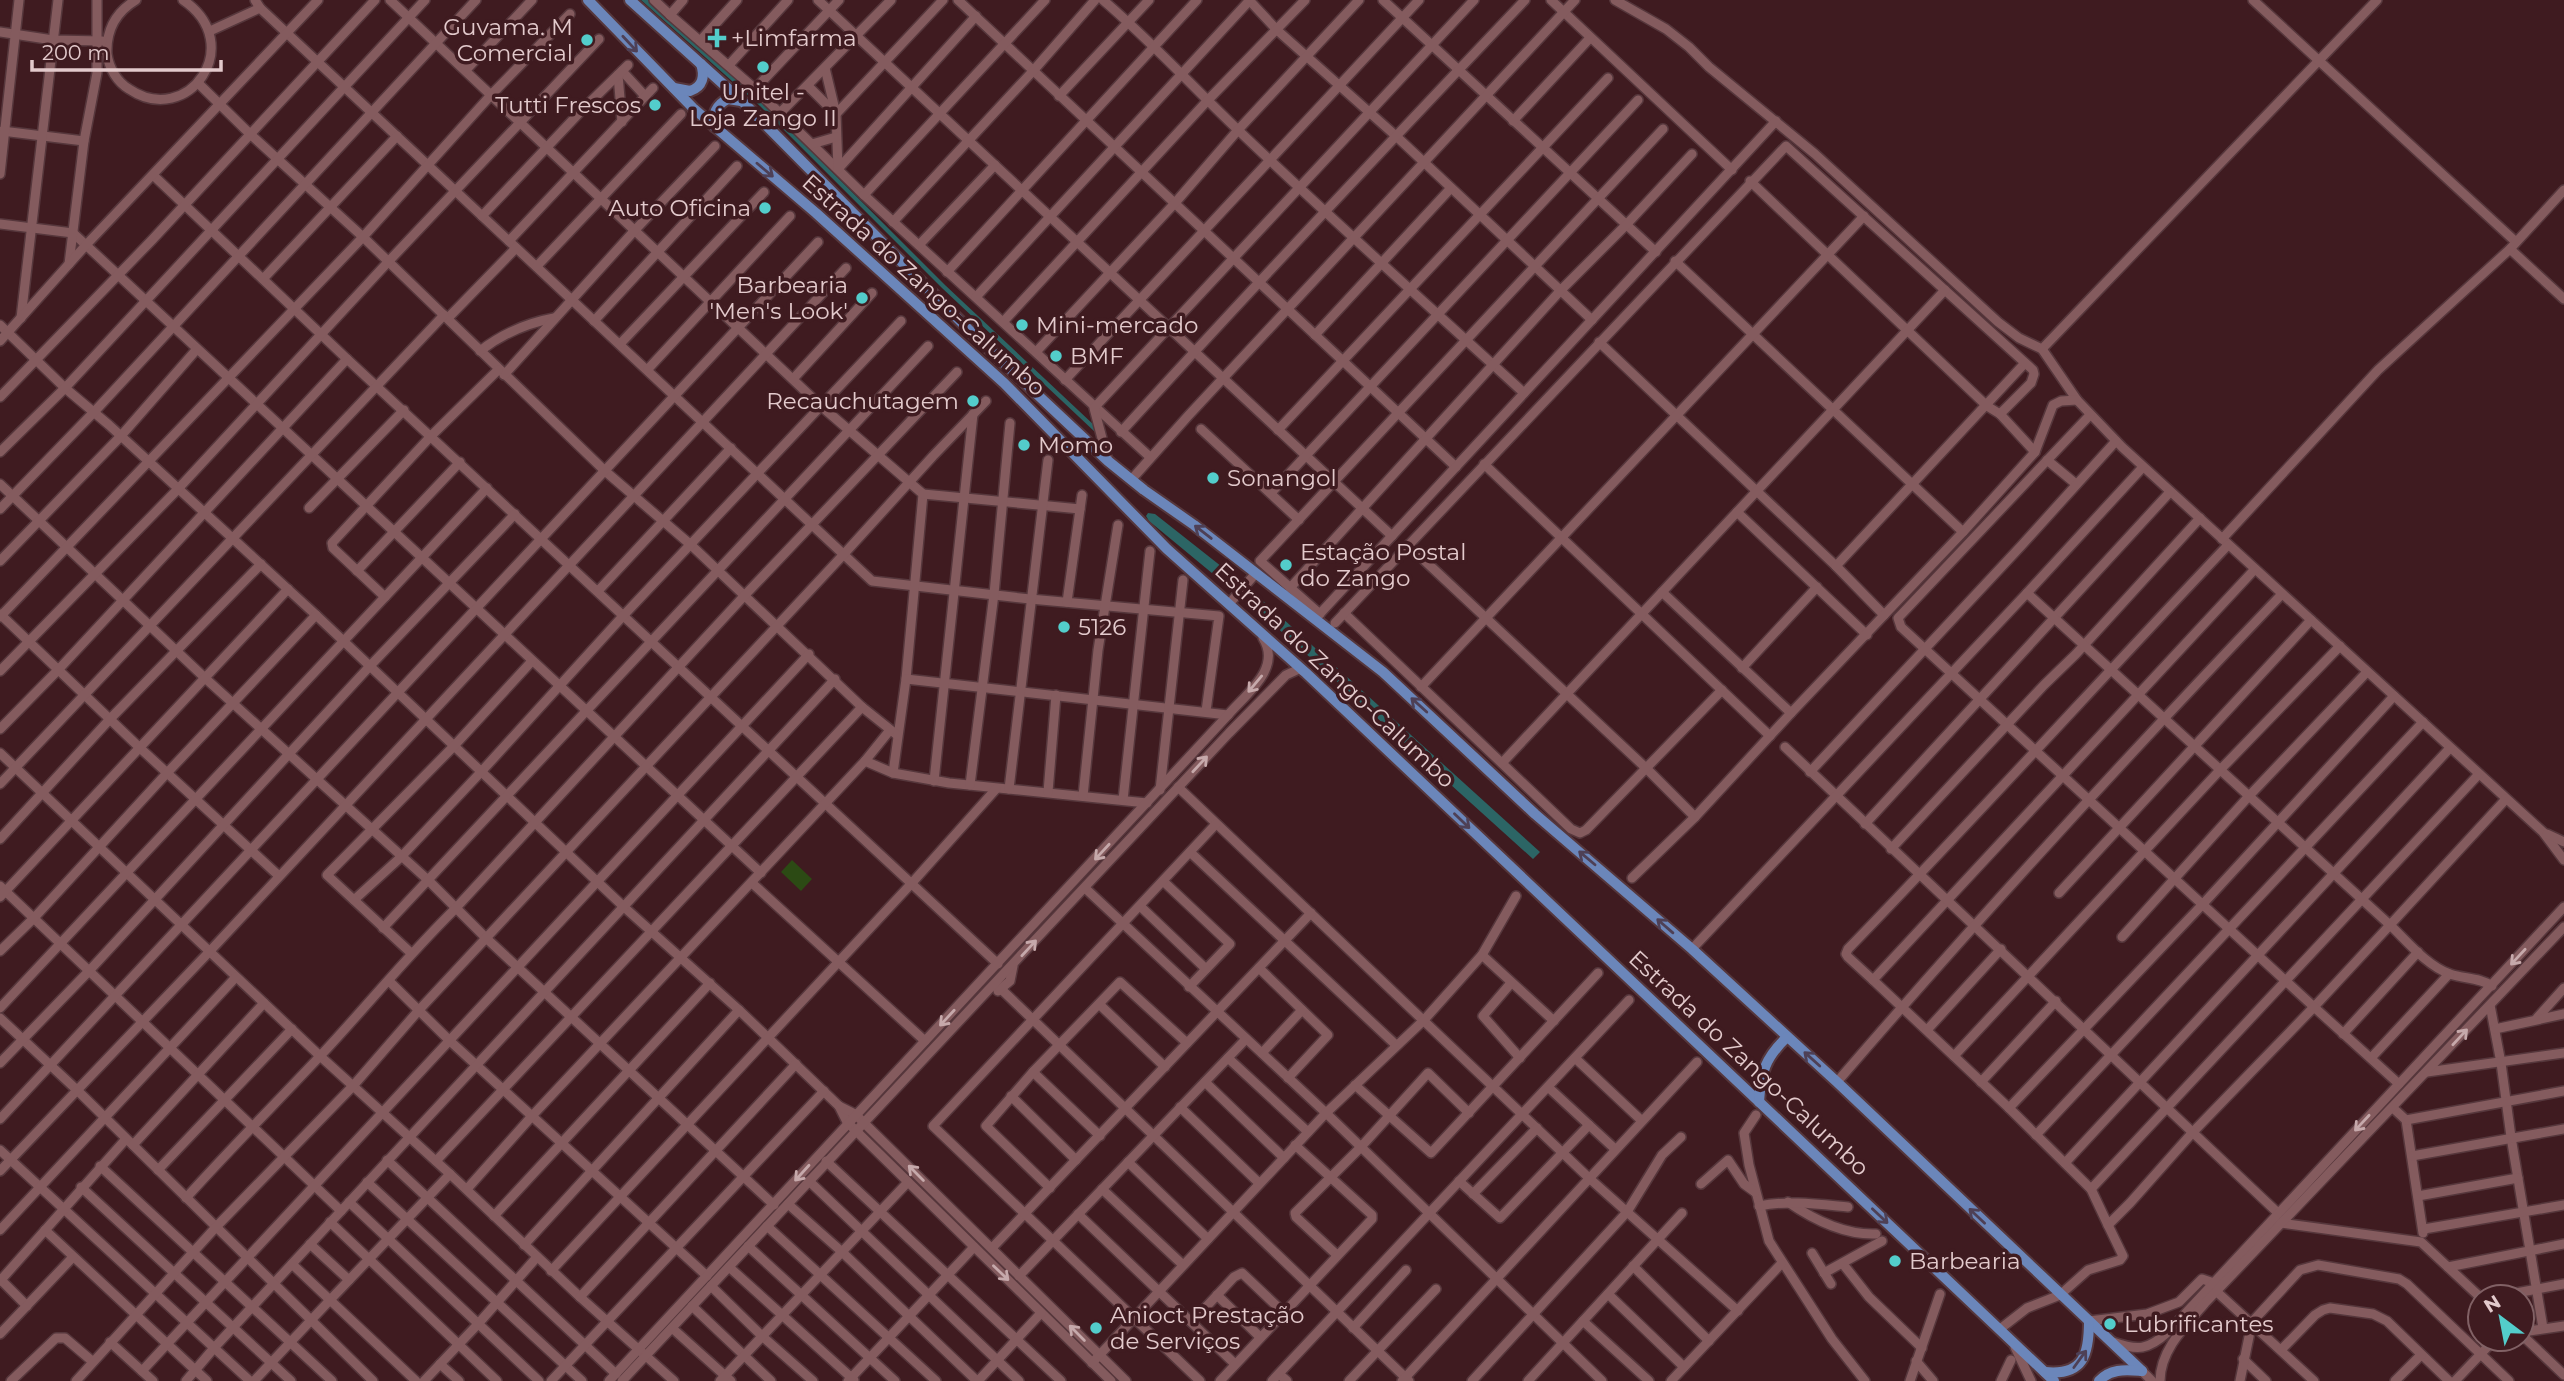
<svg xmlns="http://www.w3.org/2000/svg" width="2564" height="1381" viewBox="0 0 2564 1381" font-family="Montserrat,sans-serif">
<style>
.green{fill:#2c4a14}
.water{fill:#2c6565}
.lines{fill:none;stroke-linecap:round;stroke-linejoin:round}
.minor-casing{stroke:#56373c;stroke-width:12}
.major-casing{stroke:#56373c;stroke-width:14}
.minor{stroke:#845b5e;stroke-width:9}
.major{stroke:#6b86ba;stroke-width:10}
.oneway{stroke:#4e4056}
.oneway2{stroke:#c6a9ab}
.poi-dot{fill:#53cdcb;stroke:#3f1b20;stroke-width:2.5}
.labels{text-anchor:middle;stroke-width:7;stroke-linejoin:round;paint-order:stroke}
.poi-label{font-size:23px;fill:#e3cacc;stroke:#3f1b20;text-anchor:start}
.street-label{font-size:23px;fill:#e3cacc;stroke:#3f1b20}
</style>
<rect width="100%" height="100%" fill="#3f1b20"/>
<polygon class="green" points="792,860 812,879 801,891 781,872"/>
<g class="water">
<polygon points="641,0 648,0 763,103 945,285 1095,426 1095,432 942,288 760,106"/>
<polygon points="1148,513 1155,514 1231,574 1247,591 1260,598 1540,852 1533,859 1253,606 1236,587 1224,583 1149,521 1146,516"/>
</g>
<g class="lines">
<defs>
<g id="minor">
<path d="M136,0C116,12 106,30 107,54C109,68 117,82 129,89C188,129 248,44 183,0"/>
<polyline points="255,0 260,8 872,581 1030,599 1219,616 1206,711"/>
<polyline points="390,0 821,406 923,494 906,679 893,773"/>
<polyline points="654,0 670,15"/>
<polyline points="683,0 670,15 755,89 864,195 1150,457"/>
<polyline points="818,0 1392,536"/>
<polyline points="958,0 1456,467"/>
<path d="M1103,0C1150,40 1192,86 1237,129C1331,219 1429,306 1524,393"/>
<polyline points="1249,0 1277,30 1396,136 1592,320"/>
<polyline points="1383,0 1656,252"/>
<polyline points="1551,0 1732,170"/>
<polyline points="1615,0 1666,29 1689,47 1709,67 1815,154 1998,322 2019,338 2042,349 2377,0"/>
<polyline points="2253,0 2516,242"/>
<polyline points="210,31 260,8"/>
<polyline points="0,32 53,40 102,41"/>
<polyline points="700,41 737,0"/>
<polyline points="729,65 788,0"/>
<polyline points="825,68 836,114 838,169"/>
<polyline points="466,70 532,0"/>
<polyline points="622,71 645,96"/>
<polyline points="618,75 622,122"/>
<polyline points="198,83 250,134 363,237 605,471 691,545 862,707 897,735"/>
<polyline points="808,86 836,114 943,0"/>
<polyline points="755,89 839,0"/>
<polyline points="1059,96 1149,0"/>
<polyline points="780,113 891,0"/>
<polyline points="1513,121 1590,38"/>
<polyline points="2,131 84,141"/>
<polyline points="812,144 836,137"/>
<polyline points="838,169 976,16"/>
<polyline points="0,174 19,0"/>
<polyline points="153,175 347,359 998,964"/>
<polyline points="1750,181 1987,406 2000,414 2035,452"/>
<polyline points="864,195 1045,0"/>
<polyline points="482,216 583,109 628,65"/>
<polyline points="893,222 1033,71 1095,0"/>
<polyline points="0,224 73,233 761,873"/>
<polyline points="509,241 653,88"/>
<polyline points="919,245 995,165"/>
<polyline points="2510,249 2564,299"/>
<polyline points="1675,261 1963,532"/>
<polyline points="69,264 84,141 97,73 97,0"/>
<polyline points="537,266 681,114"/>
<polyline points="947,272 1197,0"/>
<polyline points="263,279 397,136"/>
<polyline points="976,297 1250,0"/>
<polyline points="21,318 58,0"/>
<polyline points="448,318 516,248"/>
<polyline points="594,321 737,166"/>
<polyline points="1003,322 1208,100 1305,0"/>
<polyline points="0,325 65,388 109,425 316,615 624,907 739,1010 839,1106 847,1122 1111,1381"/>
<polyline points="1315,335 1451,188"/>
<polyline points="0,341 86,245 318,0"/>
<polyline points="1599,342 1836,566 1884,615"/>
<polyline points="620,344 764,192"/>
<polyline points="2042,349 2077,400 2122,447 2543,832 2564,860"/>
<path d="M480,351C502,334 527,323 554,318"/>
<polyline points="1036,352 1175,203 1238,130 1359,0"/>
<polyline points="648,369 790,216"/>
<polyline points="504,375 635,230 715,146"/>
<polyline points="793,379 872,293"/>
<polyline points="1065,380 1419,0"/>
<polyline points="0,397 152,240 375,0"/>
<path d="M2090,415L1898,618L1901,627L2314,1007L2390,925C2407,941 2427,966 2450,974C2464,979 2479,977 2492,986"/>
<polyline points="1201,429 1299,520"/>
<polyline points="1278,430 1608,78"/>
<path d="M1121,432C1254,286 1389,143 1525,0"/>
<polyline points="0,452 65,388 425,0"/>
<polyline points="2047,460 2076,484"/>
<polyline points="1108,461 1094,408 1474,0"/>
<polyline points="1484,464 1770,736"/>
<polyline points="1131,480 1188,416 1575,0"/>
<polyline points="0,484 205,678 428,880 486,938 774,1205"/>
<polyline points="1271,493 1638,100"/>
<polyline points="923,494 1080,509"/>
<polyline points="309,508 404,410"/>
<polyline points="0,509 94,412 476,0"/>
<polyline points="1737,512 1867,635"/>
<polyline points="2222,539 2378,370 2510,249 2564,190"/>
<polyline points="1408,545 1647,769 1695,817"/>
<polyline points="0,561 120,437 197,349"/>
<polyline points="1836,566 2025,363"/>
<polyline points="2255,569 1873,980 2009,1108 2091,1189 2108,1225 2130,1203 2193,1132 2314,1007 2399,1084"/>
<polyline points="357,571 460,462"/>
<polyline points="1290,588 1560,291 1626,225 1692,154"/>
<polyline points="598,591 731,448"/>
<polyline points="1662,592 1791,713"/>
<polyline points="2027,593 2143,467"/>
<polyline points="385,597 333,548 332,543 431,436 498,370"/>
<polyline points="1067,602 1082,495"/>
<polyline points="1229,604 1256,573"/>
<polyline points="1344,613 1571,829 1580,833 1586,830 1722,690"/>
<polyline points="0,614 140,748 279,876"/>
<polyline points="1320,614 1260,561 1663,129"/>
<polyline points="0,617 363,237 491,95 570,14"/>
<polyline points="1315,619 1776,121"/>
<polyline points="1335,623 1786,146 2033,370 2034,374 2031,383 2000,414"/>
<polyline points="1742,668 1817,587"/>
<polyline points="0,671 178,489 388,262 599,39"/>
<polyline points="906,679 1228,715"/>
<polyline points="1421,687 1864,216"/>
<polyline points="0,729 59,669 347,359"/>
<polyline points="1785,747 2278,1213"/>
<polyline points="0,753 320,1056 450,1174 580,1297 674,1381"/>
<polyline points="865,761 893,773 949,783 1147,803"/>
<polyline points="1502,763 1945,290"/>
<polyline points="1810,772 2021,546 2116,441"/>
<polyline points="934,781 973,414"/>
<polyline points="0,784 444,315"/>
<polyline points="970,785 994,594 1010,423"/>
<polyline points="1178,787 1589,1178 1738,1311"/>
<polyline points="1009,789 1048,460"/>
<polyline points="1160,790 1183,580"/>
<polyline points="1048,792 1056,695"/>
<polyline points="1083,796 1098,650 1118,525"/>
<polyline points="1123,800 1150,551"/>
<polyline points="1865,824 2170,492"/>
<polyline points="2547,834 2564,842"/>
<polyline points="0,839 110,719 261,564"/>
<polyline points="1891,849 2044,685 2076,654 2200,518"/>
<polyline points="1190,852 1396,1045"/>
<polyline points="1632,878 1695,817 1791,713 1963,532 2035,452 2053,405 2061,401 2077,400"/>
<polyline points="1163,881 1230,944 1189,987"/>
<polyline points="752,883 925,1041"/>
<polyline points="0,886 341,1211 214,1348 186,1381"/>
<polyline points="1085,888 1326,1113 1602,1381"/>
<polyline points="2059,893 2311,620"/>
<polyline points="0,897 288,589"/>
<polyline points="354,900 401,857 481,772 623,616 901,321"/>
<polyline points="1140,906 1206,969"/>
<polyline points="383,928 928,346"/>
<polyline points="2122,937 2249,796 2367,672"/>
<polyline points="1692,949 2027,593 2390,925 2506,799"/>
<polyline points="0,951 34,918 167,773 316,615"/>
<polyline points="411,953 327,875 454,746 532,661"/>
<polyline points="1482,955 1554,1021"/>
<polyline points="1259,968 1328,1035 1288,1078"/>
<path d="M1873,980L1848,957L1846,954L1848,949C1977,816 2101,679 2228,545"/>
<polyline points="389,981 450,1041 707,1276"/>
<polyline points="1511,983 1483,1016 1520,1058"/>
<polyline points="1001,989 1409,1381"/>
<polyline points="998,991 1010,981 1013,966"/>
<polyline points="1099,1004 1165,1067"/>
<polyline points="2490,1005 2501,1063 2511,1137 2543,1328"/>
<polyline points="0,1008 487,488"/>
<polyline points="0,1018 78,1091 373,1381"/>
<polyline points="2537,1018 2564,988"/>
<polyline points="2495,1029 2564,1014"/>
<polyline points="1927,1030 2001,949"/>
<polyline points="2343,1034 2418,952"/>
<polyline points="1262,1053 1302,1010"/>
<polyline points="1954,1056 2220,770 2340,646"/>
<polyline points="1228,1058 1308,1132"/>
<polyline points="1575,1058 1641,1120"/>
<polyline points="2371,1058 2449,974"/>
<polyline points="0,1063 89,971 369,667 515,514"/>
<polyline points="1033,1072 1100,1136"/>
<polyline points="2427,1072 2564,1053"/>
<polyline points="1205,1082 1284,1158"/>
<path d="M1837,1082C1981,915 2130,753 2282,594"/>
<polyline points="1981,1082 2056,1001"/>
<polyline points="1355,1085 1431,1153 1598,973"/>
<polyline points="1548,1087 1615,1149"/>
<polyline points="1011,1096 1076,1160"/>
<polyline points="839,1106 855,1114 1126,1381"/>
<polyline points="1180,1107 1259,1183"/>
<polyline points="2009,1108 2202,905 2394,696"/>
<polyline points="2393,1108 2406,1120 2423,1233"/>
<polyline points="1756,1115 1744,1133 1749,1165 1769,1241 1832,1339 1865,1381"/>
<polyline points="0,1119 818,242"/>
<polyline points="2406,1120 2564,1091"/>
<polyline points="2036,1135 2423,722"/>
<polyline points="133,1145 264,1003"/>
<polyline points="0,1150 250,1381"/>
<polyline points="2412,1156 2564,1129"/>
<polyline points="387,1160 616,1374"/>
<polyline points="436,1161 862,707"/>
<polyline points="826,1161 1061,1381"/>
<polyline points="1128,1162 1208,1239"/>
<polyline points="2065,1163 2450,748"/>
<polyline points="100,1166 332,1381"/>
<polyline points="158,1170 292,1029"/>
<polyline points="0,1171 210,951 846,268"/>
<polyline points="809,1181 1019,1381"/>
<polyline points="1459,1181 1500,1218 1589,1125"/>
<polyline points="367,1182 582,1381"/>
<polyline points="1701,1184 1728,1160 1744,1184 1755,1192"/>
<polyline points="81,1187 291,1381"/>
<polyline points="1050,1188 986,1126 1033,1072 1120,982 1187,1043"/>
<polyline points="467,1189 532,1116 865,761 890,730"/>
<polyline points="1102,1189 1183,1265"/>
<polyline points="2091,1189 2479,774"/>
<polyline points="1473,1194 1537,1128"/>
<polyline points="2418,1196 2518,1178"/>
<path d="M186,1198C230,1149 277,1102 322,1054C367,1006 408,955 455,909L745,595L957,372"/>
<polyline points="349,1202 539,1381"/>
<path d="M1788,1202C1814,1220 1845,1235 1876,1234"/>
<polyline points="788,1204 841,1251 977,1381"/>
<path d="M1759,1206C1789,1200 1817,1204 1848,1207"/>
<polyline points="341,1211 835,679"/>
<polyline points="1078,1214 1235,1364"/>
<polyline points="494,1216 710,983"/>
<polyline points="330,1222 497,1381"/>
<polyline points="2281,1223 2421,1242 2480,1297"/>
<polyline points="767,1226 936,1381"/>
<polyline points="2424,1229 2564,1205"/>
<polyline points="0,1230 236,977"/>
<polyline points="45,1230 207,1381"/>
<polyline points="310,1244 349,1280"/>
<polyline points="524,1245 739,1010"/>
<polyline points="748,1246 895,1381"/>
<polyline points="992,1248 1311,913"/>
<polyline points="1812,1253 1831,1284"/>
<polyline points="1337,1255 1296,1217 1295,1213 1360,1148 1428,1073 1469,1113"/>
<polyline points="292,1264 330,1300 450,1174"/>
<polyline points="1843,1264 1869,1297 1922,1348"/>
<polyline points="1633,1266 1709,1341"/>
<polyline points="729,1267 854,1380"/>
<polyline points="2448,1267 2564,1244"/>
<polyline points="551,1271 911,884 996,789"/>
<polyline points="1824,1273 1882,1241"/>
<polyline points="1019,1276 1246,1039"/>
<polyline points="0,1279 27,1306"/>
<polyline points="0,1281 126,1139"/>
<polyline points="711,1286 762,1336 813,1381"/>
<polyline points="2217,1292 2314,1381"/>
<polyline points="1608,1294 1684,1367"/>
<polyline points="1217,1295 1260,1337"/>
<polyline points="580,1297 796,1064"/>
<polyline points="2495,1297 2564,1284"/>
<polyline points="692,1306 771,1381"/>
<polyline points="1583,1321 1649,1381"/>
<polyline points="2089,1321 2147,1314 2179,1302 2202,1279 2214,1283"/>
<polyline points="1192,1322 1234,1277 1242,1273 1283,1312"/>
<polyline points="672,1328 731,1381"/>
<polyline points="1353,1328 1406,1270"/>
<polyline points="2000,1329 2027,1308 2060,1295 2088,1270 2120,1260 2123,1256 2108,1225"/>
<polyline points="2522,1332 2564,1326"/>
<polyline points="0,1334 73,1257"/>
<polyline points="2522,1335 2564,1375"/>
<polyline points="110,1342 153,1381"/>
<path d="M2113,1342C2138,1351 2148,1350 2168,1332L2564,907"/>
<polyline points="2015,1347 2031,1381"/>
<polyline points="2282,1349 2315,1315 2323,1310 2330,1308 2373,1314 2387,1321 2449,1381"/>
<polyline points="2243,1359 2266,1381"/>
<polyline points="1916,1361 1933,1381"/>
<polyline points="1092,1363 1326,1113 1424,1020 1482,955 1516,896"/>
<polyline points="440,1364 459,1381"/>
<polyline points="142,1371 809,654"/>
<polyline points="2142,1371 2152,1381"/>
<polyline points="1279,1374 1287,1381"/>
<polyline points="11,1381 56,1338 65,1338 92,1361"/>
<polyline points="76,1381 216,1227 353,1086 419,1010 844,554 933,456 986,401"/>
<polyline points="254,1381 330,1300 416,1381"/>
<polyline points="424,1381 478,1324 537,1257"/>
<polyline points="551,1381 824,1091"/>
<path d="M609,1381L1228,715C1247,693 1282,668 1263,638"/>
<polyline points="622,1381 1229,733 1286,675 1299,669 1305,672"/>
<polyline points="720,1381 908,1182"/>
<polyline points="848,1381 974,1247"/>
<polyline points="978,1381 1041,1313"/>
<polyline points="1200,1381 933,1126 1216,824"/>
<polyline points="1220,1381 1372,1219 1372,1215 1295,1145"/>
<polyline points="1272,1381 1629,1000"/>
<polyline points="1349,1381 1436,1289"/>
<polyline points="1402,1381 1697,1062"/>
<polyline points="1472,1381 1627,1212 1662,1155 1681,1137"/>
<polyline points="1528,1381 1682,1213"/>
<polyline points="1671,1381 1781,1264"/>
<polyline points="1910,1381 1940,1294"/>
<polyline points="2001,1381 2011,1360"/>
<path d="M2160,1381C2160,1350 2186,1325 2205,1303L2564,927"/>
<polyline points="2240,1381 2252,1322 2300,1270 2318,1265 2399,1279 2407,1284 2509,1381"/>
<polyline points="2395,1381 2421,1355"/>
<polyline points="2455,1381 2495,1339"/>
</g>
<g id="major">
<polyline points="588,0 693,108 816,213 1004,383 1167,549 1306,673 2054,1381"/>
<polyline points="630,0 743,102 974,335 1108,461 1144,490 1194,525 1383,672 1535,814 1692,949 1837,1082 2142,1371"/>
<path d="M674,88L690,91C703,87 705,76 701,64"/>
<path d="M715,127C711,115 717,104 728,99L741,101"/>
<path d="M1759,1102C1761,1072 1765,1058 1787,1037"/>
<path d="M2045,1372C2084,1376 2089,1354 2089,1321"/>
<path d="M2099,1381C2111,1368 2126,1370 2142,1371"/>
</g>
</defs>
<use href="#minor" class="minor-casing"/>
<use href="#major" class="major-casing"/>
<use href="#minor" class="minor"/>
<use href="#major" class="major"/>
</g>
<defs><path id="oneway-shaft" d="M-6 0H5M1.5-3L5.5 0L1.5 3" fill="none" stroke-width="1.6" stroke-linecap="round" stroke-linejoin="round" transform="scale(1.75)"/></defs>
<g class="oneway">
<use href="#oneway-shaft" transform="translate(630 44) rotate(47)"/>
<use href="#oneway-shaft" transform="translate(765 170) rotate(40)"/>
<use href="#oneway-shaft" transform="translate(1203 532) rotate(-142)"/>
<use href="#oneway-shaft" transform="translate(1419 705) rotate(-138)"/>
<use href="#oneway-shaft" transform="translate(1462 821) rotate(44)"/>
<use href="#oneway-shaft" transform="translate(1587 858) rotate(-140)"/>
<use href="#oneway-shaft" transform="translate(1665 926) rotate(-139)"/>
<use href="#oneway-shaft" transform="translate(1812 1059) rotate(-138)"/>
<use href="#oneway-shaft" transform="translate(1880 1216) rotate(43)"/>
<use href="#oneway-shaft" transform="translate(1977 1216) rotate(-137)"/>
<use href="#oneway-shaft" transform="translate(2080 1359) rotate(-54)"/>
</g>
<g class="oneway2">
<use href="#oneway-shaft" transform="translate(1255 684) rotate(130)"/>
<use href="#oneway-shaft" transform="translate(1200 764) rotate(-47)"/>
<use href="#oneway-shaft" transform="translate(1102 852) rotate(133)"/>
<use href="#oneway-shaft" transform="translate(1029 948) rotate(-47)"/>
<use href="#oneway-shaft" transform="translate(2518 957) rotate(133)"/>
<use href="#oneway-shaft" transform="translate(947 1018) rotate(133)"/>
<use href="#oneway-shaft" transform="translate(2460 1037) rotate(-47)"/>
<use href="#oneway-shaft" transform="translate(2362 1123) rotate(133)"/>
<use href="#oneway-shaft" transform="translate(802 1173) rotate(132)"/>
<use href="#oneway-shaft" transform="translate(916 1173) rotate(-135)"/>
<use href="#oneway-shaft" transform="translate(1001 1273) rotate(44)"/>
<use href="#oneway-shaft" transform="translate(1077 1333) rotate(-135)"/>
</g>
<g class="poi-dot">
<path d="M713.5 27.5h7v7h7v7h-7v7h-7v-7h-7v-7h7z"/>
<circle cx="587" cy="40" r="7"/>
<circle cx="763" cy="67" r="7"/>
<circle cx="655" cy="105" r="7"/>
<circle cx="765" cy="208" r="7"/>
<circle cx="862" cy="298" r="7"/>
<circle cx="1022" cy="325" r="7"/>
<circle cx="1056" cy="356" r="7"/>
<circle cx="973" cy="401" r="7"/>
<circle cx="1024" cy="445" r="7"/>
<circle cx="1213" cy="478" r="7"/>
<circle cx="1286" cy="565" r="7"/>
<circle cx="1064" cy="627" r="7"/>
<circle cx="1895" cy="1261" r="7"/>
<circle cx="2110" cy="1324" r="7"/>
<circle cx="1096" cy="1328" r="7"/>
</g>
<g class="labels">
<g class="poi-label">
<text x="573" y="35" text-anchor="end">Guvama. M<tspan x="573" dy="26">Comercial</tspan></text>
<text x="731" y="46">+Limfarma</text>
<text x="763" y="100" text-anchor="middle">Unitel -<tspan x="763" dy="26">Loja Zango II</tspan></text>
<text x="641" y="113" text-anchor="end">Tutti Frescos</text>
<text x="751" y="216" text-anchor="end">Auto Oficina</text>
<text x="848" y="293" text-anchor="end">Barbearia<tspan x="848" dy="26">'Men's Look'</tspan></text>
<text x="1036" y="333">Mini-mercado</text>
<text x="1070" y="364">BMF</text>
<text x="959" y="409" text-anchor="end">Recauchutagem</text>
<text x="1038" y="453">Momo</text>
<text x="1227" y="486">Sonangol</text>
<text x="1300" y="560">Estação Postal<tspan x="1300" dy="26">do Zango</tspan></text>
<text x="1078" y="635">5126</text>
<text x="1909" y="1269">Barbearia</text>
<text x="1110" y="1323">Anioct Prestação<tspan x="1110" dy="26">de Serviços</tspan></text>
<text x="2124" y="1332">Lubrificantes</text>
</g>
<g class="street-label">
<text transform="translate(924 285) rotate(42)" y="8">Estrada do Zango-Calumbo</text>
<text transform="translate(1335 675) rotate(43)" y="8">Estrada do Zango-Calumbo</text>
<text transform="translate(1749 1063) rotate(43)" y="8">Estrada do Zango-Calumbo</text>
</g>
</g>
<g transform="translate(2501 1318) rotate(328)"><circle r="33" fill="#3f1b20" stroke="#816165" stroke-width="2"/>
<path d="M0-5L12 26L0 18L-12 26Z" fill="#53cdcb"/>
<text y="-10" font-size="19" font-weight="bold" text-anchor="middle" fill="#e3cacc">N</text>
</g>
<path d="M32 60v10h189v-10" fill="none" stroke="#e3cacc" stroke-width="3.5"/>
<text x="42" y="60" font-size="21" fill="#e3cacc" stroke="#3f1b20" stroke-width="5" paint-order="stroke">200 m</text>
</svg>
